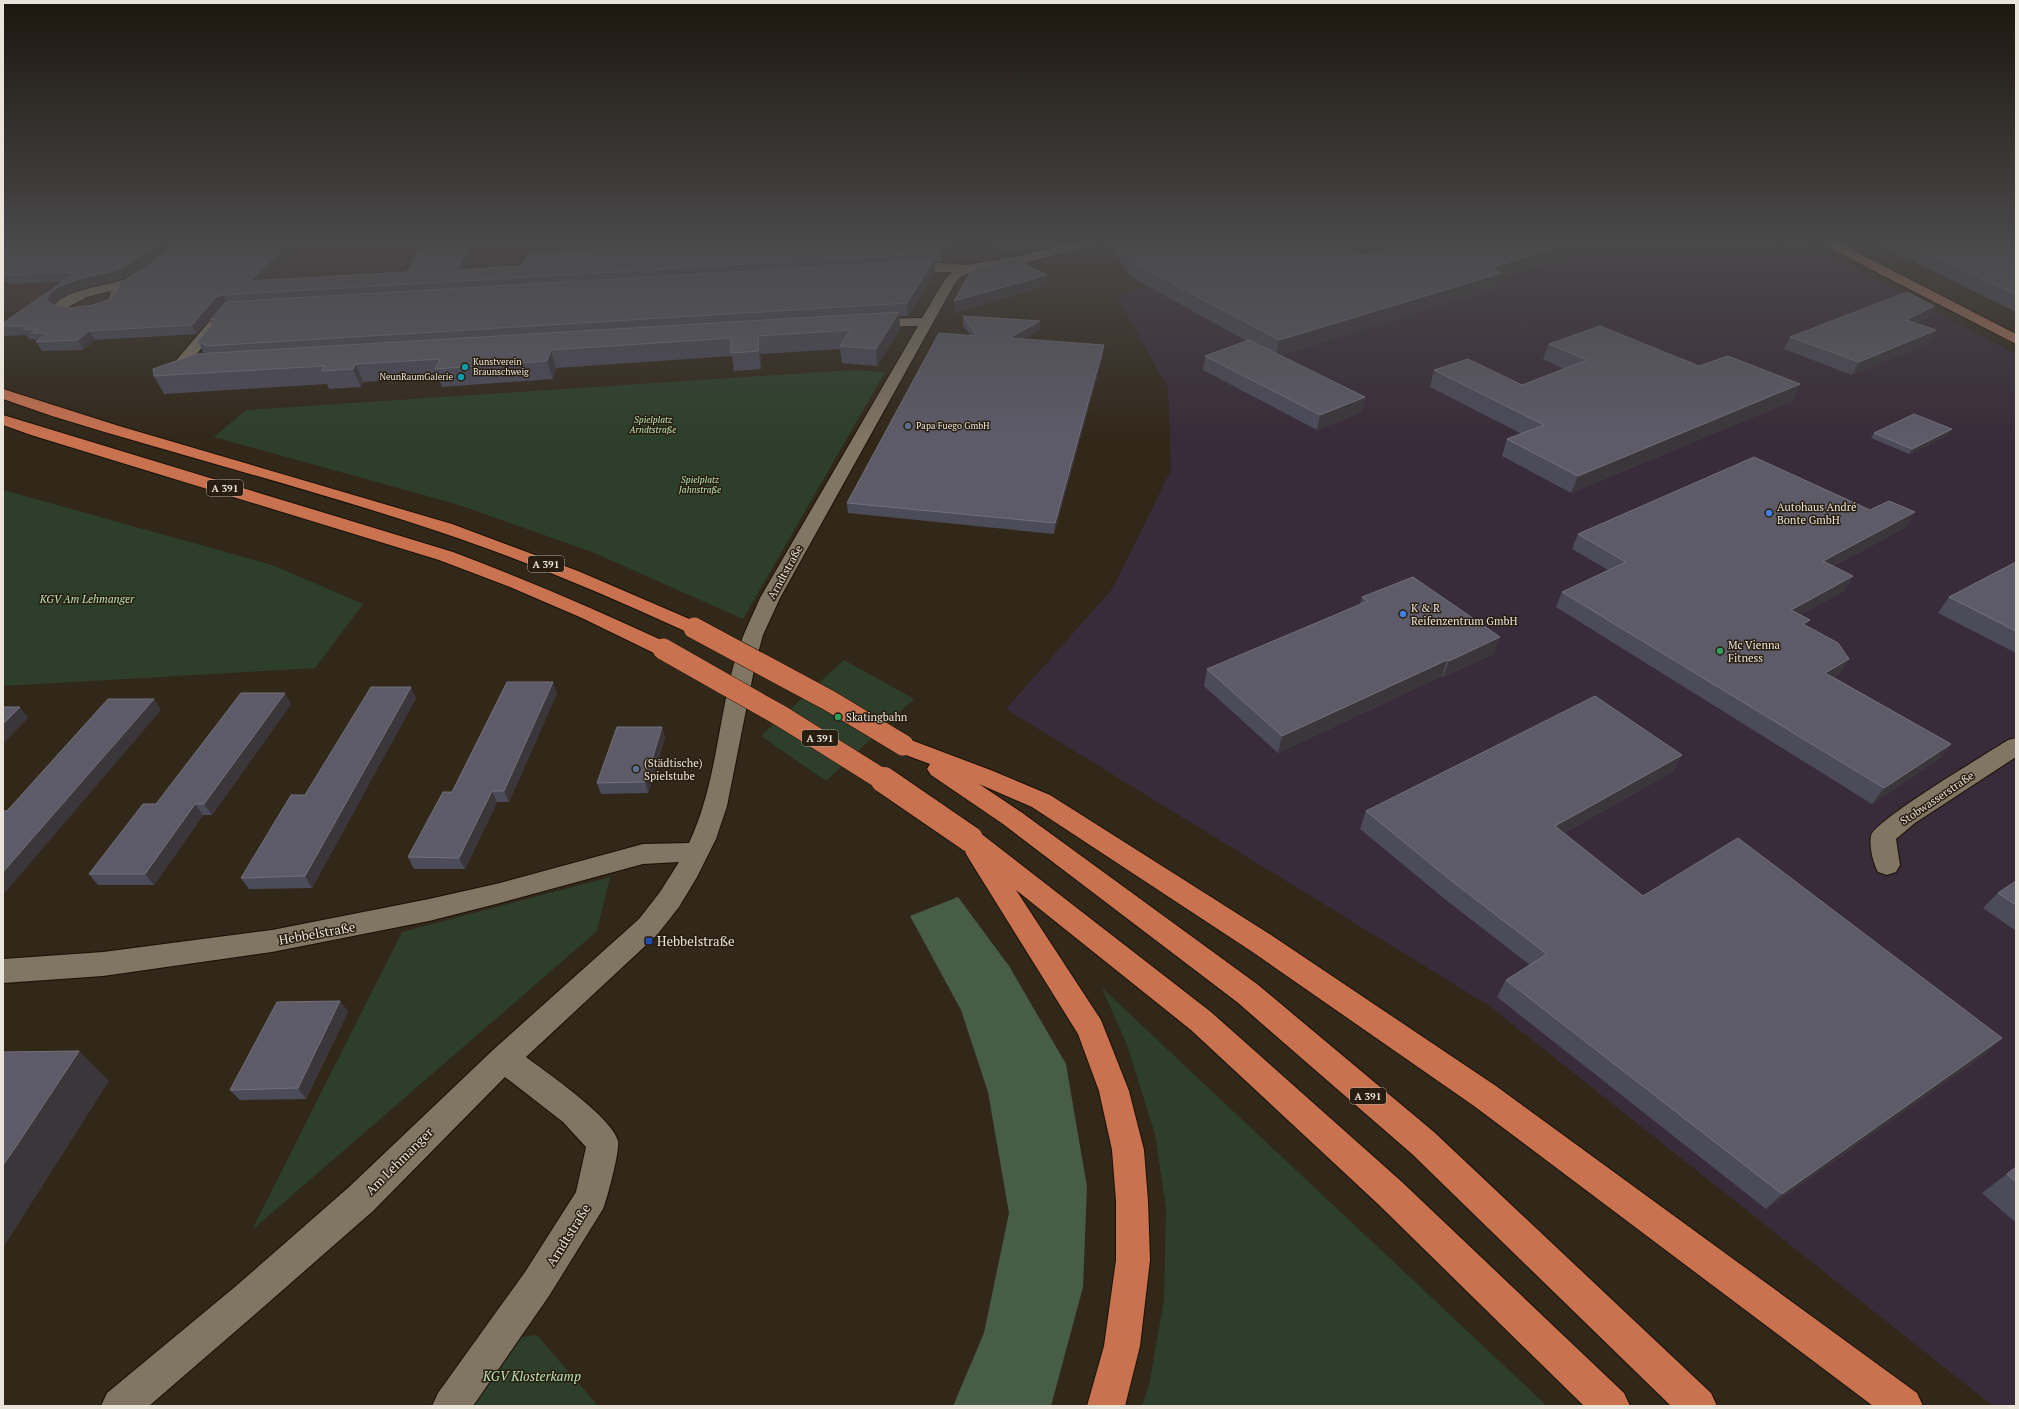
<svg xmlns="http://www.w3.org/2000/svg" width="2019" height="1409" viewBox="0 0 2019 1409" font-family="'PT Serif',serif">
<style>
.commercial{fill:#392c3a}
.industrial{fill:#3f2c28}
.green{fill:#2d3f2a}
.forest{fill:#485d45}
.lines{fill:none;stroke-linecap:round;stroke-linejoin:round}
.minor-casing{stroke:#1a1004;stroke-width:2}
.major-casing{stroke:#1a1004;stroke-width:2}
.highway-casing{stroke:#1a1004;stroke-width:2}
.minor{fill:#817564;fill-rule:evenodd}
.major{fill:#ac7358;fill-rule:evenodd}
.highway{fill:#c97250;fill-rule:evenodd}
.highway-bridge-far1-casing{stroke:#1a1004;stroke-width:22;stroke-linecap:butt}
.highway-bridge-casing{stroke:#1a1004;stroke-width:28;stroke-linecap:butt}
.highway-bridge-far1{stroke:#c97250;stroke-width:21}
.highway-bridge{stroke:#c97250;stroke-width:26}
.wall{fill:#4c4b5a}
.shaded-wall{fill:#3a363a}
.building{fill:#5d5b68;stroke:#73707a}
.culture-dot{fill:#0f9aa8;stroke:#281e10;stroke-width:1.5}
.service-dot{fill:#5c6f8a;stroke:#281e10;stroke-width:1.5}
.shop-dot{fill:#3f7fe0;stroke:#281e10;stroke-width:1.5}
.leisure-dot{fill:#2e9e5b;stroke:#281e10;stroke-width:1.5}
.transit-dot{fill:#1a4fb4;stroke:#281e10;stroke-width:1.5}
.labels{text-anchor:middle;stroke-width:3;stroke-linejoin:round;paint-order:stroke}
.far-poi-label{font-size:9px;fill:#ebe4db;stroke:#281e10;text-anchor:start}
.far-park-label{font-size:9px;font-style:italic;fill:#bae3b4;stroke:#281e10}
.shield{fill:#281e10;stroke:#b0a99e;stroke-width:1}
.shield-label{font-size:10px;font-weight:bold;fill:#ebe4db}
.poi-label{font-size:11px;fill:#ebe4db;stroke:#281e10;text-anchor:start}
.street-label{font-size:11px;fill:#ebe4db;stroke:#281e10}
.park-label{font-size:11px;font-style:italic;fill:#bae3b4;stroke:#281e10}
.near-street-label{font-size:13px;fill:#ebe4db;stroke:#281e10}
.near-poi-label{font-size:13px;fill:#ebe4db;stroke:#281e10;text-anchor:start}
.near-park-label{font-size:13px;font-style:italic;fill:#bae3b4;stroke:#281e10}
</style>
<rect width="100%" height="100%" fill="#32281a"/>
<polygon class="commercial" points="1293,241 1805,241 2016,354 2016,1406 1993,1406 1488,1005 1006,709 1113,588 1171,470 1168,388 1117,297 1174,275"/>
<polygon class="industrial" points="3,241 934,241 64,310 14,312 3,312"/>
<g class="green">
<polygon points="853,370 885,372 743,619 592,552 456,504 214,437 246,410"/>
<polygon points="3,490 272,565 363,604 315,668 3,686"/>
<polygon points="844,660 914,699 826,781 761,736"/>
<polygon points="610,877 597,931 252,1230 402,932"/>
<polygon points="1102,988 1547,1406 1142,1406 1149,1385 1164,1300 1166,1208 1155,1134 1127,1045"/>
<polygon points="537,1335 598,1406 474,1406 522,1337"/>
</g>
<g class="forest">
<polygon points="992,241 1060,241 1007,253"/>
<polygon points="958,897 1009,966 1066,1064 1087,1187 1083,1287 1051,1406 953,1406 984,1333 1009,1213 988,1092 961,1010 910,916"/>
</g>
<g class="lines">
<defs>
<g id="minor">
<path d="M176,241H189L155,271L124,291C123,295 123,300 120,303C111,314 63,322 54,309C55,291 110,285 123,280C143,272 160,254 176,241ZM111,291L109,299C98,307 82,309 68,307L87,297Z"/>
<path d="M1078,241H1098L1096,244L1020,264L971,272L961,277L955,283L780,598L763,635L756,660L727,806L716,839L697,877L679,907L657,935L526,1057C546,1072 613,1118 618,1141C620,1151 607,1199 603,1209L549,1296L473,1406H432L438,1393L525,1272L576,1192L586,1147L563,1122L505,1077L373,1211L260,1310L149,1406H101L107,1393L236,1286L349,1187L494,1049L639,919L660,892L679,862L643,864L500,903L429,921L272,952L103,976L3,983V959L103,952L272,930L429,899L500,883L643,844L689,843C716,786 718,720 735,660C741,638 751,619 760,598L918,326L869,327L864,326L862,323L864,320L869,319L922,318L944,281L952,272L905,273L899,269L901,266L941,263L968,265L1019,256Z"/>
<path d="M218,316L223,317L225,320L189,363L203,364L205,367L203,370C194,372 178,375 172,366L174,363L213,317Z"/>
<path d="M2016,738V757L1915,823L1896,839L1900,865L1896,872L1887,875L1878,872C1873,863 1869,846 1871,836C1873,821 1988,753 2008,740Z"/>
</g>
<polygon id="major" points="1820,241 1835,241 2016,334 2016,344 1822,244"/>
<g id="highway">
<path d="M3,389L119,426L452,524L578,571L701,624L704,628L701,632L694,634L687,632C606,595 524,560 440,532C312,489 181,456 52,416L3,399Z"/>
<path d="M3,415L453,552C527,580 599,611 670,644L673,649L670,654L663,656L656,654L582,618L510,587L439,560L31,435L3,425Z"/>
<polygon points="903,737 993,771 1050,795 1271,935 1496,1086 1917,1393 1923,1406 1873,1406 1474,1106 1251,951 1032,807 979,784 1021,812 1257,984 1434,1132 1711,1393 1717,1406 1671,1406 1412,1154 1237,1002 1003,824 931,775 927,769 930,764 895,751 892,745 895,739"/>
<polygon points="970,830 979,832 1211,1012 1402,1182 1624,1393 1630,1406 1584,1406 1378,1204 1191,1030 1016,890 1101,1020 1129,1091 1144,1150 1148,1201 1150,1260 1140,1346 1125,1406 1087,1406 1104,1346 1116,1260 1116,1201 1112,1150 1099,1091 1078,1034 969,859 965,852 967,850 958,839 961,832"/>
</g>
</defs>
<use href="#minor" class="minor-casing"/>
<use href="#major" class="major-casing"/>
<use href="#highway" class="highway-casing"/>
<use href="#minor" class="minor"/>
<use href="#major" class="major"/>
<use href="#highway" class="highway"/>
<defs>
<g id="highway-bridge-far1">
<polyline points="694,628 830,701 903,745"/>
<polyline points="663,649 781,716 885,781"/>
</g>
<polyline id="highway-bridge" points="884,780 970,839"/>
</defs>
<use href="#highway-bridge-far1" class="highway-bridge-far1-casing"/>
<use href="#highway-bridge" class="highway-bridge-casing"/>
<use href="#highway-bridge-far1" class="highway-bridge-far1"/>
<use href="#highway-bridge" class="highway-bridge"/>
</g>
<g class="wall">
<polygon points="3,241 143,266 122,279 84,288 63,296 55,302 54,305 71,308 93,305 110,299 177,241 304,241 264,280 407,272 424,241 477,241 464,269 522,266 615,248 616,241 954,241 942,262 934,262 935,273 908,316 899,316 900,329 877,366 842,363 840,349 761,354 761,369 734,371 732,356 556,368 553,379 442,387 438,377 363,382 361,387 329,389 327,384 164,394 154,376 204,354 198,341 212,324 210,320 223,306 221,306 197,334 95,340 83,350 42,351 35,339 29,339 26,335 4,336 3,335 3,323 63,282 10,284 9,282 3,282"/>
<polygon points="1107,241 1330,241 1364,256 1419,241 1617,241 1500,279 1497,288 1280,355 1362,412 1317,430 1203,370 1205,356 1247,341 1131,277"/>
<polygon points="1872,241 2016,241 2016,312"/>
<polygon points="1934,306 1927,318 1916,323 1929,343 1852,375 1784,349 1790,337"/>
<polygon points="963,316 1040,321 1040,330 1024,339 1103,355 1054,534 848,513 847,503 970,335 963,325"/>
<polygon points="1549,344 1699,366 1800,384 1792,401 1571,493 1502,456 1507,439 1522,434 1430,387 1434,370 1522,385 1564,369 1543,359"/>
<polygon points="1874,433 1949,434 1909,454 1871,438"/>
<polygon points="1906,527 1833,566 1853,576 1844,591 1800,615 1806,626 1849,659 1839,674 1834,677 1951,744 1939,759 1872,804 1556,607 1562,592 1608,570 1572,549 1578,534"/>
<polygon points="2016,562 2016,653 1938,613 1949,597"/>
<polygon points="1362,597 1494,654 1443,677 1442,676 1278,753 1204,686 1207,669 1360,605"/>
<polygon points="557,693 509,802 497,802 465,869 414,869 408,857 452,792"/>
<polygon points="416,698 312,888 249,889 241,878 305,795"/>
<polygon points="291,704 212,815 203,815 154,885 98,885 89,874 156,804"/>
<polygon points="662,727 665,738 648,793 601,794 597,783"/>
<polygon points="1682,755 1672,772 1564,833 1643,896 2002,1038 1984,1055 1766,1209 1497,997 1506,980 1530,965 1446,900 1360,829 1366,811"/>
<polygon points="2016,881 2016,931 1983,908 1998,893"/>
<polygon points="340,1001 348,1012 306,1099 240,1100 230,1090"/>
<polygon points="2016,1167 2016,1223 1982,1193"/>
</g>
<g class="shaded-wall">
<polygon points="159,241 174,241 143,266 122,279 84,288 63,296 55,302 53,309 47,300 50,293 58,287 79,279"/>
<polygon points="291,241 304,241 254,290 250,281"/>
<polygon points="470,241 477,241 460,279 457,270"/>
<polygon points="948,241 954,241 942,262 941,253"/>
<polygon points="1576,241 1617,241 1500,279 1497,288 1276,356 1279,340 1491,268"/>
<polygon points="934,260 935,273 908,316 907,303"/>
<polygon points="1047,275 1047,286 955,313 954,301"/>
<polygon points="223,295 227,304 221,306 197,334 192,325 216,297"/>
<polygon points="1934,306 1927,318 1899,332 1906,320"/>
<polygon points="899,312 900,329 877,366 876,349"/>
<polygon points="1040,321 1040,330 1009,347 1009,338"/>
<polygon points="1936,330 1929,343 1852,375 1859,362"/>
<polygon points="89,331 95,340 83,350 78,340"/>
<polygon points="758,336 761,354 761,369 759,351"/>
<polygon points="1104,345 1103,355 1054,534 1055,523"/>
<polygon points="551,350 556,368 553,379 547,361"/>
<polygon points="356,364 363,382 361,387 353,369"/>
<polygon points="1800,384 1792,401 1571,493 1578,476"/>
<polygon points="1365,397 1362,412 1317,430 1320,415"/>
<polygon points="1952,429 1949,434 1909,454 1912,449"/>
<polygon points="1915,512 1906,527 1815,575 1823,561"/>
<polygon points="1853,576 1844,591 1782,625 1791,610"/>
<polygon points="1810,620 1801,635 1803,624"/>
<polygon points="1500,637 1494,654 1443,677 1449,661"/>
<polygon points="1849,659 1839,674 1816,688 1825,673"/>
<polygon points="1447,660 1442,676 1278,753 1282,736"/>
<polygon points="553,682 557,693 509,802 504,791"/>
<polygon points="411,687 416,698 312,888 305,876"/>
<polygon points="285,693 291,704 212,815 204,804"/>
<polygon points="154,699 161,710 3,895 3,872"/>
<polygon points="20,707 28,718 3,744 3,724"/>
<polygon points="662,727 665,738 648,793 645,782"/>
<polygon points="1951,744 1939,759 1872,804 1884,788"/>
<polygon points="1682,755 1672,772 1546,843 1555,826"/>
<polygon points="492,791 497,802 465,869 459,858"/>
<polygon points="195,804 203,815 154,885 145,874"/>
<polygon points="340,1001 348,1012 306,1099 298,1088"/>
<polygon points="2002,1038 1984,1055 1766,1209 1782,1194"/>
<polygon points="79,1051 109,1081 3,1248 3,1165"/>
</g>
<g class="building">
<polygon points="3,241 159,241 139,257 118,270 79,279 58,287 50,293 47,300 53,305 71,308 93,305 110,299 117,293 120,283 151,263 177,241 291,241 250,281 407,272 424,241 470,241 457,270 522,266 528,253 615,248 616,241 948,241 941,253 223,295 216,297 192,325 89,331 78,340 36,342 47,333 31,333 37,329 23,330 28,326 3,326 3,323 77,272 4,275 7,273 3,273"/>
<polygon points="1118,241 1330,241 1364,256 1419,241 1576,241 1491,268 1502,273 1279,340 1132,262"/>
<polygon points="1903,241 2016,241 2016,295"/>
<polygon points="1015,259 1047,275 954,301 971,271"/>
<polygon points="934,260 907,303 207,346 198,341 217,319 210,320 226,302"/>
<polygon points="1907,292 1934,306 1906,320 1936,330 1859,362 1790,337"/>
<polygon points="899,312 876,349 840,346 850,330 758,336 759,351 731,353 731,338 551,350 547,361 435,369 440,359 356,364 353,369 321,371 325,366 154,376 153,369 196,354"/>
<polygon points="963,316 1040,321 1009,338 1104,345 1055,523 847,503 939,333 977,336"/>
<polygon points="1600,326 1699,366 1728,356 1800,384 1578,476 1507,439 1544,425 1434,370 1468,359 1522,385 1587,360 1549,344"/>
<polygon points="1249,340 1365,397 1320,415 1205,356"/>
<polygon points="1914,414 1952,429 1912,449 1874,433"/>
<polygon points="1754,457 1870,510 1889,501 1915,512 1823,561 1853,576 1791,610 1810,620 1803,624 1838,643 1849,659 1825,673 1951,744 1884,788 1562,592 1626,562 1578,534"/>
<polygon points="2016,562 2016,631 1949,597"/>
<polygon points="1413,577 1500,637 1449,661 1447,660 1282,736 1207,669 1368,601 1362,597"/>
<polygon points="507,682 553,682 504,791 492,791 459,858 408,857 443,792 452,792"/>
<polygon points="371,687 411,687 305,876 241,878 291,795 305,795"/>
<polygon points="241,693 285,693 204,804 195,804 145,874 89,874 143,804 156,804"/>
<polygon points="1595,696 1682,755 1555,826 1643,896 1738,838 2002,1038 1782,1194 1506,980 1547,954 1453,882 1366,811"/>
<polygon points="108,699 154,699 3,872 3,811 7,811"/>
<polygon points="3,707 20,707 3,724"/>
<polygon points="617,727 662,727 645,782 597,783"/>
<polygon points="2016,881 2016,905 1998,893"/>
<polygon points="340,1001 298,1088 230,1090 277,1002"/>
<polygon points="79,1051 15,1148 3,1165 3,1052"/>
<polygon points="2016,1167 2016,1182 2007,1174"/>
</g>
<linearGradient id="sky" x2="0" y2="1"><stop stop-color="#1c160e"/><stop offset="0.55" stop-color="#494849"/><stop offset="1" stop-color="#494849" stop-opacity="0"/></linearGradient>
<rect width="2019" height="438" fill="url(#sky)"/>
<g class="culture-dot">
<circle cx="465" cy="367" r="4"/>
<circle cx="461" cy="377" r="4"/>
</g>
<g class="service-dot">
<circle cx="908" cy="426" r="4"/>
<circle cx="636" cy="769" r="4"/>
</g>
<g class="shop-dot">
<circle cx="1769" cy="513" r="4"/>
<circle cx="1403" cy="614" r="4"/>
</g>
<g class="leisure-dot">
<circle cx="1720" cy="651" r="4"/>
<circle cx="838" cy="717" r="4"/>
</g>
<rect class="transit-dot" x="645" y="937" width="8" height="8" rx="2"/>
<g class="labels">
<g class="far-poi-label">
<text x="473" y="365">Kunstverein<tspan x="473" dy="10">Braunschweig</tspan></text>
<text x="453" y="380" text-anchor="end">NeunRaumGalerie</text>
<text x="916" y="429">Papa Fuego GmbH</text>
</g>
<g class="far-park-label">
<text x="653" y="423">Spielplatz<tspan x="653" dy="10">Arndtstraße</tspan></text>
<text x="700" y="483">Spielplatz<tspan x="700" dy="10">Jahnstraße</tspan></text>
</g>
<g class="shield">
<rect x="207" y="480" width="36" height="16" rx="3"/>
<rect x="528" y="556" width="36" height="16" rx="3"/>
<rect x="802" y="730" width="36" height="16" rx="3"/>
<rect x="1350" y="1088" width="36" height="16" rx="3"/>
</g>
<g class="shield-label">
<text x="225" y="492">A 391</text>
<text x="546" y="568">A 391</text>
<text x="820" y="742">A 391</text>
<text x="1368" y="1100">A 391</text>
</g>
<g class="poi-label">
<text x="1777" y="511">Autohaus André<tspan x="1777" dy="13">Bonte GmbH</tspan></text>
<text x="1411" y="612">K &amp; R<tspan x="1411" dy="13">Reifenzentrum GmbH</tspan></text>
<text x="1728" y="649">Mc Vienna<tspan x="1728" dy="13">Fitness</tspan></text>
<text x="846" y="721">Skatingbahn</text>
<text x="644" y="767">(Städtische)<tspan x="644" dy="13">Spielstube</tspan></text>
</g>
<g class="street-label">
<text transform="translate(785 572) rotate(-61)" y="4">Arndtstraße</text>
<text transform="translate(1937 798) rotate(-34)" y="4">Stobwasserstraße</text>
</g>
<g class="park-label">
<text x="87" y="603">KGV Am Lehmanger</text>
</g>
<g class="near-street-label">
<text transform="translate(317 933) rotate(-10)" y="5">Hebbelstraße</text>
<text transform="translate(399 1161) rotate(-45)" y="5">Am Lehmanger</text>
<text transform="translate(568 1235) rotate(-58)" y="5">Arndtstraße</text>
</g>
<g class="near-poi-label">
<text x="657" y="946">Hebbelstraße</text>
</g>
<g class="near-park-label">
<text x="532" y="1381">KGV Klosterkamp</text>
</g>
</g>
<rect width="2019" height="1409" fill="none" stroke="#ebe4db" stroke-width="8"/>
</svg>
